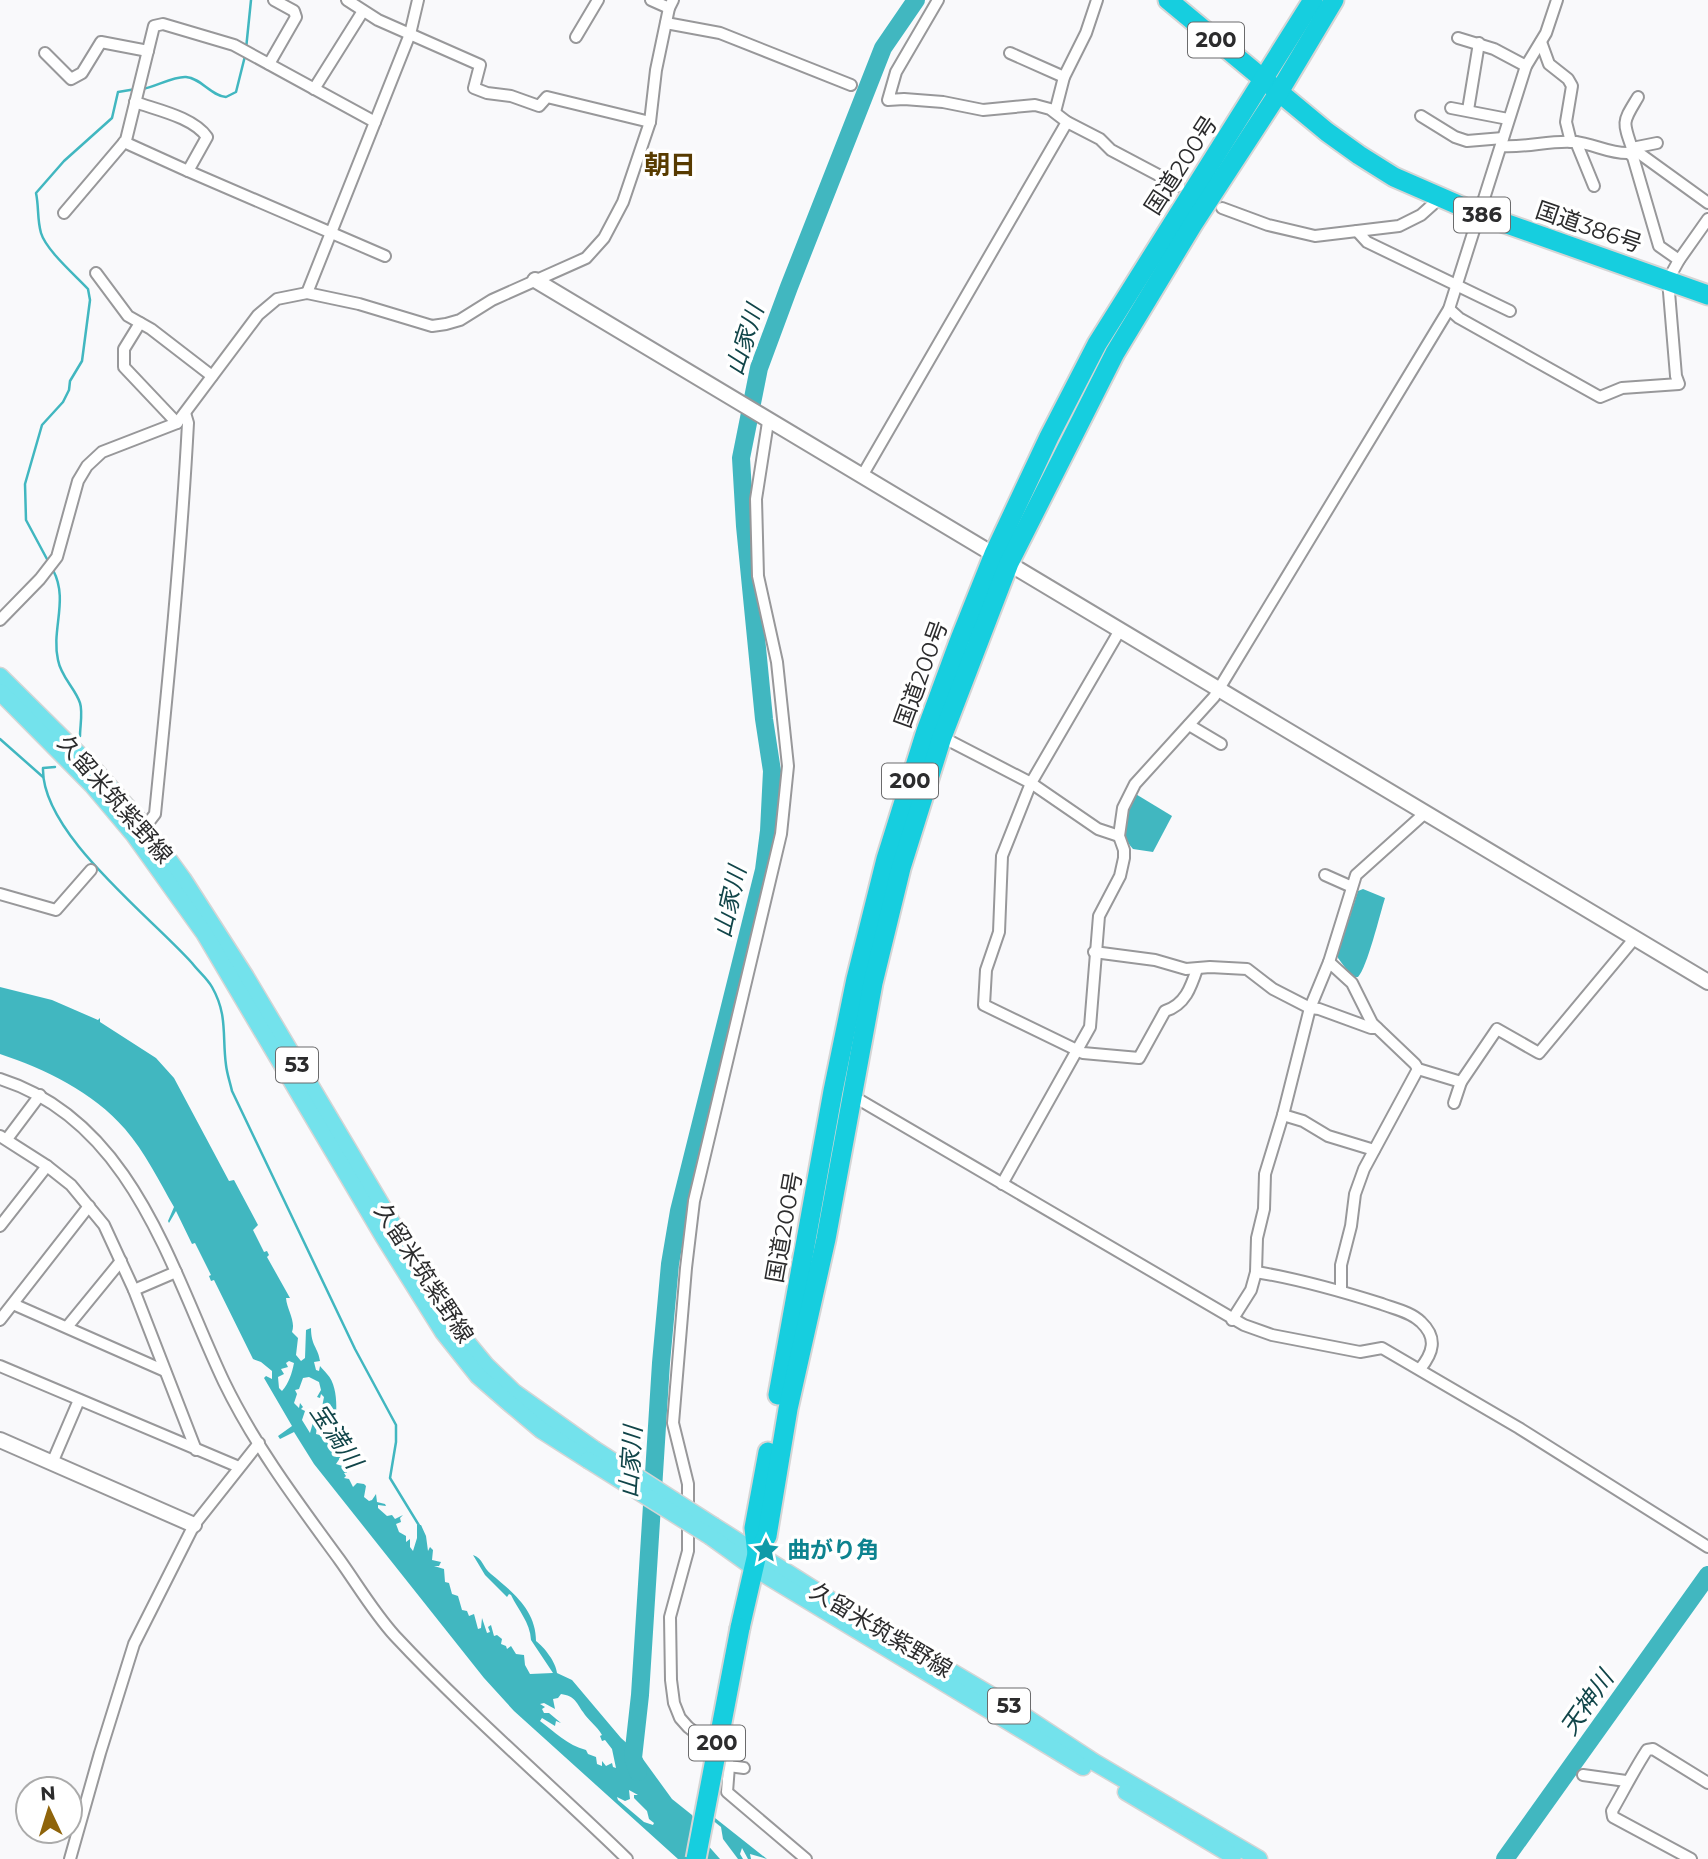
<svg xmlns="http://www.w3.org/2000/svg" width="1708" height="1859" viewBox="0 0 1708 1859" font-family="Montserrat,'Noto Sans JP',sans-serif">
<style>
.water{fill:#41b7c0;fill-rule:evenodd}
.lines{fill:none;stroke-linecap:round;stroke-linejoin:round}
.stream{stroke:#41b7c0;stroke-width:2.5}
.river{stroke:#41b7c0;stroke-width:18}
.street-casing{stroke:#98989a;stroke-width:14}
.secondary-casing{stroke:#98989a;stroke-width:18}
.primary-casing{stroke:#d5d5d5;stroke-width:19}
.highway-casing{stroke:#d5d5d5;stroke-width:23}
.street{stroke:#fff;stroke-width:10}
.secondary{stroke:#fff;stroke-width:14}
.primary{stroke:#73e2ec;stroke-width:16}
.highway{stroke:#16cedf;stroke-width:19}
.primary-bridge-casing{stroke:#d5d5d5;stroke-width:19;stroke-linecap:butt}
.highway-bridge-casing{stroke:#d5d5d5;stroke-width:23;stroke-linecap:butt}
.primary-bridge{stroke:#73e2ec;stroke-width:16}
.highway-bridge{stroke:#16cedf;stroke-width:19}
.labels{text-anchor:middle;stroke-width:7;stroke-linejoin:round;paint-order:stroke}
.shield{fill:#fff;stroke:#6b6b6c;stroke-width:2}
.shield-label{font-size:21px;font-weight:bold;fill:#2c2c2d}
.street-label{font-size:23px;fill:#2c2c2d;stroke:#fff}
.culture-label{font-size:23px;font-weight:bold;fill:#0d838f;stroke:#fff;text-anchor:start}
.water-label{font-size:24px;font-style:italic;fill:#114549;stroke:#fff}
.quarter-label{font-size:26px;font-weight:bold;fill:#583b00;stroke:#fff}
</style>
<rect width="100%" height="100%" fill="#f9f9fb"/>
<g class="water">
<path d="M1134,793L1172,816L1153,852L1133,849C1118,834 1125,810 1134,793Z"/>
<path d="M1363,889L1385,898C1380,914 1367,968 1358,977H1352L1338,958V953L1358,891Z"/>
<path d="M0,987L52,1000L98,1020L100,1018V1022L156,1058L174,1078L229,1181L234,1180L258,1225L253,1230L264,1252L267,1251L269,1255L267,1257L290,1298H286C287,1310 296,1321 292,1332L298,1338L296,1355L301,1361L305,1358L306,1330L311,1328C311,1346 318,1347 320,1361L314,1362L316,1370L319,1371L320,1366C322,1369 325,1371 327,1374C336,1383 337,1402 336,1414L321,1418L344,1435L343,1437L335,1435L332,1438L347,1444L343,1447L332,1441L328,1443L335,1446L333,1452L343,1451L348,1453L349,1458H340L336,1464L355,1470H347V1473H344L346,1476L344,1478L349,1479L353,1487L357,1483L364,1484L366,1486L364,1497L369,1501L372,1500L376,1494L377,1502L385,1504L386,1506L378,1505V1508L387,1516L392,1515L395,1519L403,1515L400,1518L401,1522L396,1524L399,1532L406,1536V1542L410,1539V1547L413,1551L417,1538V1525H421L426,1536L428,1551L430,1547L433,1550L432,1560L441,1562L439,1566H434L444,1569L445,1582L449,1583L452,1594L458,1596L462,1610L467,1611L469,1616L474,1614L478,1629L481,1628L482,1618L487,1633L490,1632L488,1627L491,1625L494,1636L497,1635L502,1639L501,1644L506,1646L507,1649L511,1646L516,1654L524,1655L525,1665L530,1674L553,1673L531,1640C530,1622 518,1610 511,1595L509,1594L507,1597L485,1575L473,1555C483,1558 483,1568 491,1574C514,1593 536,1611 536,1641C544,1647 556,1662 557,1673L572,1680L621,1738L640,1755L672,1799L692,1815L705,1842L720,1859H678L514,1711L484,1678L314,1464L294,1432L280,1439L278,1436L292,1426L264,1378L266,1376L272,1379V1371L261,1362L253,1359L214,1280L211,1281L209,1276L211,1275L195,1243L192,1244L176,1211L169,1223L168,1221L174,1207C159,1181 145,1152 125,1129C93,1092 45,1069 0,1054ZM289,1361L294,1363C292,1373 289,1383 282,1391L279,1388L278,1377L284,1374L281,1369L288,1367L286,1363ZM309,1377L319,1382L321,1390L317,1397L320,1398L321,1394L324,1397L321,1412L317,1410V1415L313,1411L314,1419L310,1433L302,1420L305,1411L301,1409L303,1407L300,1403L299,1408L294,1403L297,1394L295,1390L299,1389L303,1378ZM318,1420L333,1428L332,1432L326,1430L327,1437L316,1434ZM561,1694C575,1696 576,1702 583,1712C588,1720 597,1726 602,1735L600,1736L602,1741L605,1740L612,1749L616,1768L613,1767L612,1763L606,1766L602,1761V1766L597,1764L596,1757L588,1754L586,1750C567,1745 555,1732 540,1721L542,1718L555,1726L556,1721L561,1723L549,1713H544L542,1709L545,1707L540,1704L544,1703L555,1709L553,1699L558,1698ZM629,1790L638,1795H634V1798L647,1811L649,1819L654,1823L653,1825L644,1822L618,1800L617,1797L625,1801L630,1799Z"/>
<polygon points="710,1814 767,1859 750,1854 751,1859 748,1859 742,1848 740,1854 743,1859 738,1859 723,1839 721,1827 711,1819"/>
</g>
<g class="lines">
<g class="stream">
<polyline points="246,49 251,0"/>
<path d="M142,89C156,87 173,76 186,77C201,78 211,96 226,97L236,92L245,56"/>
<path d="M48,561L26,520L25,484L42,425L63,402L69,390L70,381L82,361L90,300L88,289C75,275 46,250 41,233C37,219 39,207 36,193L64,161L112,118L118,92L136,89"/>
<path d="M53,570C69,600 51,629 58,660C61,677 75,688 80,703C83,712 80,726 80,736"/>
<polyline points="0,739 43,777"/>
<path d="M55,767L43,768C41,833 150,916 192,963C198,971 207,978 212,987C228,1015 222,1036 226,1065C227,1074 230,1082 232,1091L355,1349L396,1425V1442L390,1478L420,1527"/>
</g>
<g class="river">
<polyline points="638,1772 633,1758 640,1695 661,1363 670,1264 679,1211 764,870 769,831 772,771 764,719 745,526 741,458 759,368 789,287 883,48 916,0"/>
<polyline points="1505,1859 1708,1575"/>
</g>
<defs>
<g id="street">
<polyline points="347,0 378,20 480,65 474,88 487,93 511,96 539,106 547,97 650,122"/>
<polyline points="651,0 669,8"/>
<polyline points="938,0 896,72 888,100 904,99 943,102 983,110 1035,105 1050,109 1067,122 1100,139 1111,150 1179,186"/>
<polyline points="666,23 720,33 851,85"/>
<polyline points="576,37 598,0"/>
<polyline points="1458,38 1494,49 1526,66"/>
<polyline points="1541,42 1549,64 1568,79 1572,86 1566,122 1571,142"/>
<polyline points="45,53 71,79 82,73 101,42 148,51"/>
<polyline points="1010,53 1064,77"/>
<polyline points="269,64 296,17 294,11 274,0"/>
<polyline points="314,89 363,11"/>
<path d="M135,102C157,110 193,117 207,137L188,171L385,256"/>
<polyline points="1451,108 1508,119"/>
<polyline points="1468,110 1479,43"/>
<polyline points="1055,112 1064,77 1086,33 1097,0"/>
<polyline points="1421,116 1455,137 1467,141 1503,138"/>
<polyline points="124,142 188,171"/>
<polyline points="1576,142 1594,186"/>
<path d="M1501,146C1526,148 1550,140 1574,142C1593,143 1609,154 1629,153L1633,157L1659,246L1679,260"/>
<polyline points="1632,148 1708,203"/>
<polyline points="1632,148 1657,143"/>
<path d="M1629,153L1632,148C1622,120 1623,122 1638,97"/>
<polyline points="1222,208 1268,225 1315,236 1399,226 1421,215 1440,198"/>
<polyline points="64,213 126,140 154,26 163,24 234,45 375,122"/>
<polyline points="1357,231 1367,242 1510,311"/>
<polyline points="96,273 128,316 151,329 212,376"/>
<polyline points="307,293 410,34 418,0"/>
<polyline points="1449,309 1459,318 1600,397 1622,388 1679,384 1676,376 1668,280 1679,260 1708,219"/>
<polyline points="140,323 124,349 124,367 177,423"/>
<polyline points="768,422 756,499 758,576 777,662 788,766 781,834 694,1201 686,1268 673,1423 688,1484 688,1551 670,1617 671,1680 674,1703 680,1718 688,1727 727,1758 729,1766 727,1792 806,1859"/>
<polyline points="862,476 1067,122"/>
<polyline points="0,620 40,579 57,557 78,481 87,466 102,452 177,423 258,315 277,299 307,293 359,304 432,326 446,324 460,320 492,300 586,258 604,238 623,202 650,122 656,70 669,8 673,0"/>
<path d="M1120,630L1031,783L1002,856L999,932L986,970L984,1005L1083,1053L1139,1058L1165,1011C1185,1005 1191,987 1197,969"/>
<polyline points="1189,725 1221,744"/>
<polyline points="942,737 1031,783 1098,829 1119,836"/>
<path d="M145,827L155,814C168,684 181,554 188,423L185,413"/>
<polyline points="1325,875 1352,887"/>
<polyline points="0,894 56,910 91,870"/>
<polyline points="1094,952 1155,960 1186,969 1210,967 1247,969 1273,989 1310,1008 1319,1009 1371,1028 1377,1028"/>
<polyline points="1329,962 1352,983 1372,1023 1415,1064 1418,1069 1461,1082 1497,1029 1539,1053 1634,939"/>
<path d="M0,1079C133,1121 171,1270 224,1382C255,1446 298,1503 339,1559C357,1584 374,1613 395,1636C468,1714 550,1784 627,1859"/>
<polyline points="851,1095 1244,1325 1272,1335 1360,1352 1382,1348 1519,1428 1708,1547"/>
<polyline points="1454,1103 1461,1082"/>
<polyline points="1283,1115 1303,1121 1328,1136 1374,1150"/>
<polyline points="0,1136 47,1166 71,1185 104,1225 134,1290 196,1450"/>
<polyline points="7,1139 40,1095"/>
<polyline points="1002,1184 1090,1027 1099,916 1120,876 1124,858 1124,850 1119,836 1123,808 1135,784 1214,697 1449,309 1526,66 1546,33 1557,0"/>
<polyline points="0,1226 47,1166"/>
<path d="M1256,1272C1299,1279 1341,1291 1382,1304C1395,1309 1411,1312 1421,1322C1438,1338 1433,1353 1420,1369"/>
<polyline points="134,1290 176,1272"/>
<polyline points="1341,1291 1341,1265 1351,1226 1355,1194 1364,1169 1418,1069"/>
<polyline points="13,1304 165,1371"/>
<polyline points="0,1320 89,1206"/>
<polyline points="1232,1320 1251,1290 1256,1272 1257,1238 1264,1209 1265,1174 1283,1115 1310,1008 1329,962 1356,875 1425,813"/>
<polyline points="67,1327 121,1261"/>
<polyline points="0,1366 239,1467"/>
<polyline points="52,1463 79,1400"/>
<polyline points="729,1766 744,1768"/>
<polyline points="1583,1775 1626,1781"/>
<polyline points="70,1859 100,1753 134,1644 194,1525 259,1443"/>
<path d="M1691,1859L1613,1817L1612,1811C1624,1790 1634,1770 1647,1750L1653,1749L1708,1783"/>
</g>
<g id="secondary">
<polyline points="535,280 1708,982"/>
<polyline points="0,1440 194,1525"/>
</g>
<g id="primary">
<polyline points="0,676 96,771 145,827 183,879 246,977 453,1325 486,1365 514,1392 594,1449"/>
<polyline points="0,692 92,785 134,835 204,933 383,1236 443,1332 478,1376 509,1403 541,1430 588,1460"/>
<polyline points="714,1526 842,1607 1006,1704 1094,1762 1259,1859"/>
<polyline points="711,1537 754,1568 1083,1767"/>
<polyline points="1126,1792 1233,1856"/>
</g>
<g id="highway">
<polyline points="1168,0 1327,132 1359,155 1394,177 1479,214 1708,295"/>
<polyline points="778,1395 833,1091 856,979 886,859 926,731 960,639 994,554 1049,437 1097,344 1313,0"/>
<polyline points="757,1553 754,1528 768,1452"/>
<polyline points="740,1628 757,1554 767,1536 788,1409 826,1239 873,983 901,868 942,737 1009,563 1115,353 1193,224 1279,92 1334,0"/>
</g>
</defs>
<use href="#street" class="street-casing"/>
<use href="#secondary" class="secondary-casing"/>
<use href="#primary" class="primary-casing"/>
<use href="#highway" class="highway-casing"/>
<use href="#street" class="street"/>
<use href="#secondary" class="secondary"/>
<use href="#primary" class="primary"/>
<use href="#highway" class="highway"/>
<defs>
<g id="primary-bridge">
<polyline points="594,1449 714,1526"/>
<polyline points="588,1460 711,1537"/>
</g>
<polyline id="highway-bridge" points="696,1859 740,1628"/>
</defs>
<use href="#primary-bridge" class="primary-bridge-casing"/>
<use href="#highway-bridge" class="highway-bridge-casing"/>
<use href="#primary-bridge" class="primary-bridge"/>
<use href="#highway-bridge" class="highway-bridge"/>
</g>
<defs>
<symbol id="sight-bare" viewBox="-9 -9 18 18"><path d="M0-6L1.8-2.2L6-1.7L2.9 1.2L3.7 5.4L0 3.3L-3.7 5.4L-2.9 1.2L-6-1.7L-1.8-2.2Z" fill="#0f9aa8" stroke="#fff" stroke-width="2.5" paint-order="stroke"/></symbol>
</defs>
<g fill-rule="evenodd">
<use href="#sight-bare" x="747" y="1531" width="38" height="38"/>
</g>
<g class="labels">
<g class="shield">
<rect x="1188" y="22.5" width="56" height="35" rx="5"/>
<rect x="1454" y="197.5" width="56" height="35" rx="5"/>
<rect x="882" y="763.5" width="56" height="35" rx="5"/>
<rect x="276" y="1047.5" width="42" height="35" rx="5"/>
<rect x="988" y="1688.5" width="42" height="35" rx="5"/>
<rect x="689" y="1725.5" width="56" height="35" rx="5"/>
</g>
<g class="shield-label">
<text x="1216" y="47">200</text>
<text x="1482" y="222">386</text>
<text x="910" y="788">200</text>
<text x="297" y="1072">53</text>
<text x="1009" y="1713">53</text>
<text x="717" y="1750">200</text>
</g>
<g class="street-label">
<text transform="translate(1181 165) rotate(-57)" y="8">国道200号</text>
<text transform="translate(1589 227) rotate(19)" y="8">国道386号</text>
<text transform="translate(921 674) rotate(-70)" y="8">国道200号</text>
<text transform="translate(115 799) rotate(49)" y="8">久留米筑紫野線</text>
<text transform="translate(784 1227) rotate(-80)" y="8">国道200号</text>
<text transform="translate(424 1273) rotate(57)" y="8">久留米筑紫野線</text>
<text transform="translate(881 1630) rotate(31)" y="8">久留米筑紫野線</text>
</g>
<g class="culture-label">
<text x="787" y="1558">曲がり角</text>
</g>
<g class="water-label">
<text transform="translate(745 340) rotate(-72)" y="8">山家川</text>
<text transform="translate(730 902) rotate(-77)" y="8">山家川</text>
<text transform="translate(336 1436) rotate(56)" y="8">宝満川</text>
<text transform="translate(631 1462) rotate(-86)" y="8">山家川</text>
<text transform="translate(1587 1703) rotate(-55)" y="8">天神川</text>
</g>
<g class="quarter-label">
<text x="670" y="174">朝日</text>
</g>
</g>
<g transform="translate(49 1810) rotate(356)"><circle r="33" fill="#ffffff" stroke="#ababab" stroke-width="2"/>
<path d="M0-5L12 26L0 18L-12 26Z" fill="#8f640b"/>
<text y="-10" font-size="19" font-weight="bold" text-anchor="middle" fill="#2c2c2d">N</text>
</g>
</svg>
